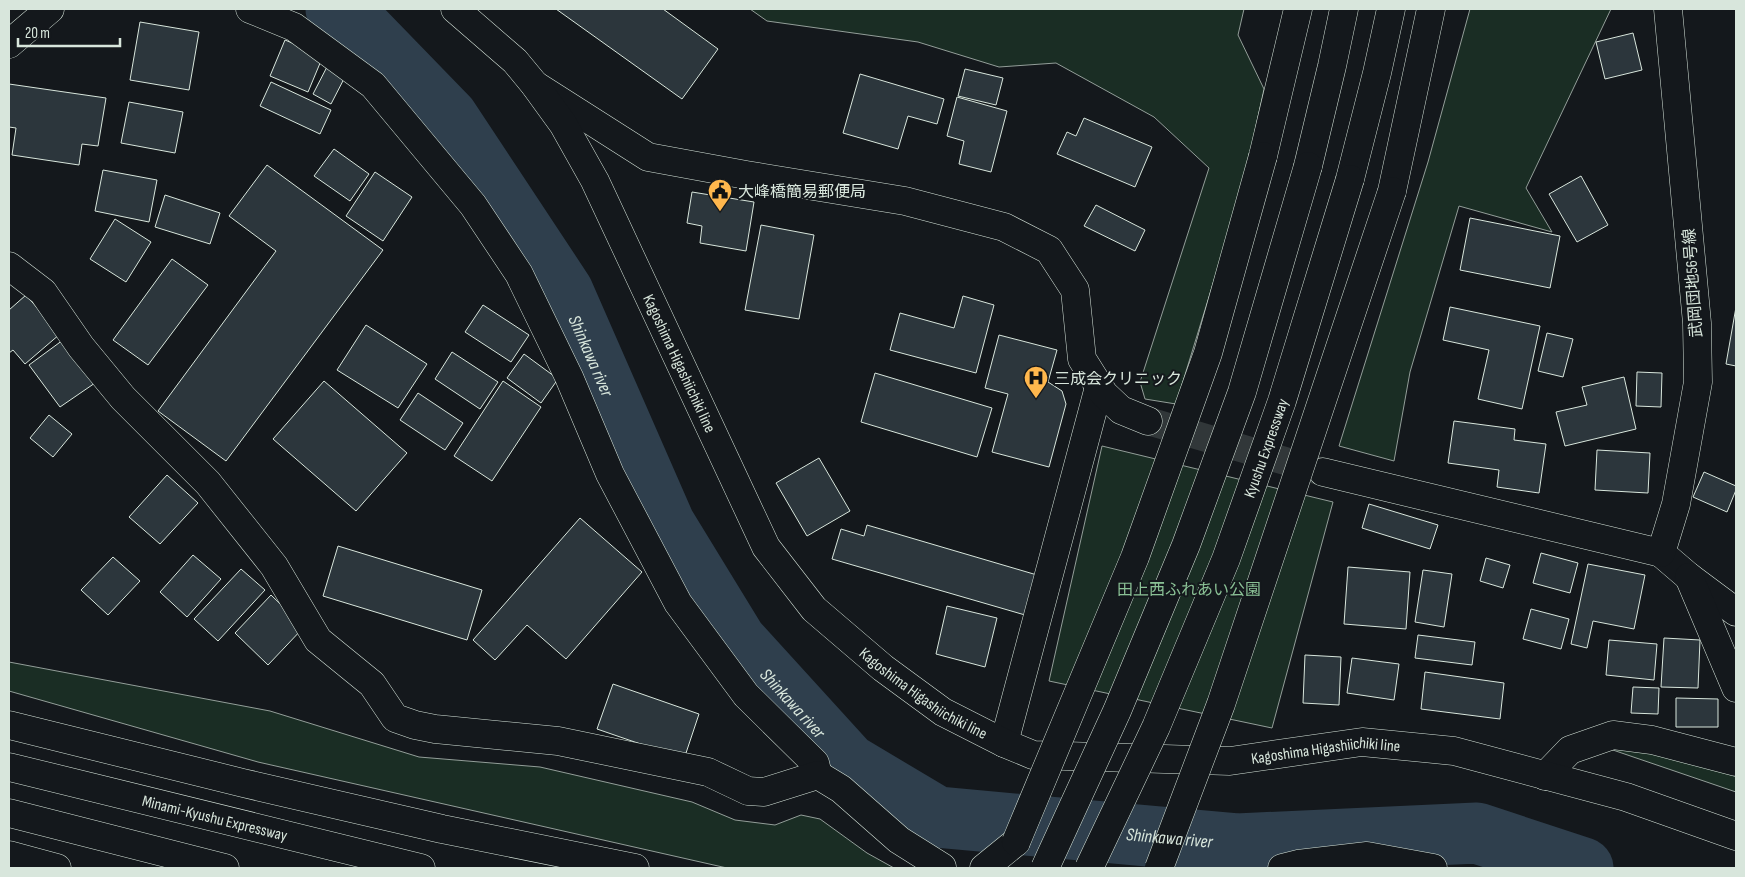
<svg xmlns="http://www.w3.org/2000/svg" width="1745" height="877" viewBox="0 0 1745 877" font-family="'Sofia Sans Condensed','Noto Sans JP',sans-serif">
<style>
.green{fill:#1a2d24;stroke:#939e99}
.lines{fill:none;stroke-linecap:round;stroke-linejoin:round}
.river{stroke:#2f3f4d;stroke-width:61}
.building{fill:#2c363c;stroke:#d8e6dc}
.tertiary-tunnel{stroke:#313739;stroke-width:28;stroke-dasharray:28 14;stroke-linecap:butt}
.minor-casing{stroke:#d8e6dc;stroke-width:29}
.tertiary-casing{stroke:#d8e6dc;stroke-width:29}
.primary-casing{stroke:#d8e6dc;stroke-width:29}
.motorway-casing{stroke:#d8e6dc;stroke-width:29}
.minor{stroke:#14181c;stroke-width:28}
.tertiary{stroke:#14181c;stroke-width:28}
.primary{stroke:#14181c;stroke-width:28}
.motorway{stroke:#14181c;stroke-width:28}
.motorway-bridge-casing{stroke:#d8e6dc;stroke-width:29;stroke-linecap:butt}
.motorway-bridge{stroke:#14181c;stroke-width:28}
.labels{text-anchor:middle;stroke-width:4;stroke-linejoin:round;paint-order:stroke}
.poi-label{font-size:16px;fill:#d8e6dc;stroke:#14181c;text-anchor:start}
.street-label{font-size:16px;fill:#d8e6dc;stroke:#14181c}
.park-label{font-size:16px;fill:#8ac095;stroke:#14181c}
.water-label{font-size:18px;font-style:italic;fill:#d8e6dc;stroke:#14181c}
</style>
<rect width="100%" height="100%" fill="#14181c"/>
<g class="green">
<polygon points="750,9 1244,9 1238,35 1264,89 1243,186 1176,404 1145,399 1140,382 1209,168 1154,117 1056,63 999,67 918,42 767,21"/>
<polygon points="1470,9 1611,9 1526,188 1552,232 1459,206 1410,372 1394,461 1339,446 1428,162"/>
<polygon points="1102,446 1333,502 1272,728 1049,681"/>
<polygon points="9,662 270,711 419,757 540,767 692,802 735,820 775,825 801,815 820,819 867,853 894,868 727,868 258,762 9,691"/>
<polygon points="1607,748 1647,750 1736,776 1736,792"/>
</g>
<g class="lines">
<path class="river" id="s1" d="M336,9L351,18L448,118L563,292L665,525L736,641L848,764L937,817L1237,844L1477,833L1583,868"/>
</g>
<g class="building">
<polygon points="556,9 663,9 718,49 682,99"/>
<polygon points="140,22 199,32 189,90 130,80"/>
<polygon points="1633,33 1642,70 1605,79 1596,42"/>
<polygon points="285,40 323,56 308,92 270,76"/>
<polygon points="329,63 347,73 331,104 313,94"/>
<polygon points="965,69 1003,78 996,105 958,96"/>
<polygon points="860,74 944,99 937,124 908,116 898,149 843,133"/>
<polygon points="271,82 331,110 320,134 260,106"/>
<polygon points="9,84 106,98 98,146 82,144 79,165 12,155 16,128 9,127"/>
<polygon points="957,97 1007,111 991,172 959,164 964,141 947,136"/>
<polygon points="129,102 183,112 175,153 121,143"/>
<polygon points="1084,118 1152,147 1135,187 1057,154 1067,132 1076,136"/>
<polygon points="334,149 369,174 350,201 314,176"/>
<polygon points="267,165 383,250 226,461 158,411 276,251 229,216"/>
<polygon points="103,170 157,180 149,222 95,211"/>
<polygon points="375,172 412,197 383,241 346,216"/>
<polygon points="1581,176 1608,225 1577,242 1549,194"/>
<polygon points="692,192 754,202 746,251 700,243 702,226 687,223"/>
<polygon points="165,195 220,213 210,244 155,227"/>
<polygon points="1096,205 1145,230 1135,251 1084,226"/>
<polygon points="1470,218 1560,236 1550,288 1460,270"/>
<polygon points="115,219 151,242 126,282 90,259"/>
<polygon points="761,225 814,235 799,319 745,310"/>
<polygon points="172,259 208,285 148,365 113,340"/>
<polygon points="26,295 60,334 25,364 13,350 9,353 9,310"/>
<polygon points="963,296 994,305 976,373 890,350 900,313 954,328"/>
<polygon points="483,305 529,335 511,362 465,332"/>
<polygon points="1450,307 1540,326 1522,409 1478,399 1489,350 1443,340"/>
<polygon points="1736,307 1736,366 1726,364"/>
<polygon points="366,325 427,364 398,408 337,370"/>
<polygon points="1547,333 1573,339 1563,377 1538,371"/>
<polygon points="999,335 1057,350 1048,382 1062,391 1066,404 1049,467 992,452 1008,394 985,388"/>
<polygon points="63,340 95,383 60,407 29,365"/>
<polygon points="452,352 498,382 480,409 435,379"/>
<polygon points="524,354 558,379 541,403 507,378"/>
<polygon points="1637,372 1662,373 1661,407 1636,406"/>
<polygon points="875,373 992,408 977,457 861,422"/>
<polygon points="1624,377 1636,429 1565,446 1556,412 1587,405 1582,387"/>
<polygon points="324,381 407,453 356,511 273,439"/>
<polygon points="503,381 541,407 492,481 454,456"/>
<polygon points="418,393 463,423 445,450 400,420"/>
<polygon points="49,415 72,434 53,457 30,438"/>
<polygon points="1454,421 1515,429 1514,440 1546,444 1539,493 1497,487 1499,470 1448,463"/>
<polygon points="1597,450 1650,453 1648,493 1595,490"/>
<polygon points="819,458 850,511 807,536 776,483"/>
<polygon points="1704,472 1736,486 1736,490 1727,512 1693,497"/>
<polygon points="167,475 198,503 160,544 129,517"/>
<polygon points="1369,504 1438,525 1430,549 1362,528"/>
<polygon points="580,518 642,572 566,659 527,625 495,660 473,640"/>
<polygon points="867,525 1037,575 1025,615 832,559 841,529 864,536"/>
<polygon points="338,546 482,590 467,640 323,596"/>
<polygon points="1541,553 1578,563 1570,593 1533,583"/>
<polygon points="193,555 221,579 187,617 160,592"/>
<polygon points="113,557 140,581 108,615 81,590"/>
<polygon points="1486,558 1510,565 1503,588 1480,581"/>
<polygon points="1588,564 1645,575 1634,629 1593,621 1587,648 1571,644"/>
<polygon points="1348,567 1410,572 1406,629 1344,624"/>
<polygon points="241,569 265,590 218,641 194,619"/>
<polygon points="1423,570 1452,574 1444,627 1415,622"/>
<polygon points="271,595 304,627 268,665 235,633"/>
<polygon points="947,606 997,618 985,667 936,654"/>
<polygon points="1531,609 1569,619 1561,649 1523,639"/>
<polygon points="1418,635 1475,642 1472,665 1415,658"/>
<polygon points="1664,638 1700,640 1698,688 1661,687"/>
<polygon points="1609,640 1657,644 1654,680 1606,675"/>
<polygon points="1305,655 1341,657 1339,705 1303,703"/>
<polygon points="1352,658 1399,664 1394,700 1347,693"/>
<polygon points="1425,672 1504,683 1500,719 1421,709"/>
<polygon points="613,684 699,714 684,759 597,729"/>
<polygon points="1633,687 1659,688 1658,714 1631,713"/>
<polygon points="1676,698 1718,699 1718,727 1676,727"/>
</g>
<g class="lines">
<polyline class="tertiary-tunnel" points="1148,421 1323,472"/>
<defs>
<g id="minor">
<polyline points="250,9 294,27 373,85 473,205 519,274 569,377 610,474 678,603 746,695 815,763 818,775"/>
<polyline points="9,44 50,9"/>
<polyline points="9,266 43,292 81,347 123,398 208,483 274,566 318,640 372,684 395,718 415,725 435,729 558,741 708,772 748,791 764,792 818,775 841,789 899,840 942,867"/>
<polyline points="1661,553 1689,577 1736,612"/>
<polyline points="1689,577 1736,688"/>
<polyline points="1004,743 1099,387"/>
<polyline points="1545,776 1570,750 1613,735 1652,740 1736,762"/>
<polyline points="1282,868 1298,864 1367,856 1433,868"/>
</g>
<g id="tertiary">
<polyline points="535,85 648,157 746,175 905,201 1004,227 1049,250 1075,290 1082,359 1104,394 1121,410 1148,421"/>
<polyline points="1323,472 1661,553 1676,504 1698,382 1697,323 1668,9"/>
</g>
<g id="primary">
<path id="s2" d="M455,9L515,61L534,84L563,124L595,181L766,547L814,609L883,668L943,712L1004,743L1033,755L1230,761L1362,742L1454,751L1626,797L1736,836"/>
</g>
<g id="motorway">
<polyline points="1263,156 1298,9"/>
<polyline points="1308,166 1332,66 1344,9"/>
<polyline points="1350,179 1377,73 1391,9"/>
<polyline points="1392,191 1431,9"/>
<polyline points="9,725 243,783 442,829 635,868"/>
<path id="s3" d="M9,767L421,868"/>
<polyline points="9,813 225,868"/>
<polyline points="9,855 57,868"/>
<polyline points="984,868 1016,842"/>
</g>
</defs>
<use href="#minor" class="minor-casing"/>
<use href="#tertiary" class="tertiary-casing"/>
<use href="#primary" class="primary-casing"/>
<use href="#motorway" class="motorway-casing"/>
<use href="#minor" class="minor"/>
<use href="#tertiary" class="tertiary"/>
<use href="#primary" class="primary"/>
<use href="#motorway" class="motorway"/>
<defs>
<g id="motorway-bridge">
<polyline points="1016,842 1135,557 1208,353 1263,156"/>
<polyline points="1045,868 1117,711 1186,545 1242,392 1308,166"/>
<path id="s4" d="M1089,868L1156,727L1226,559L1282,401L1350,179"/>
<polyline points="1159,868 1221,704 1392,191"/>
</g>
</defs>
<use href="#motorway-bridge" class="motorway-bridge-casing"/>
<use href="#motorway-bridge" class="motorway-bridge"/>
</g>
<defs>
<symbol id="civic-pin" viewBox="-11 -11 22 30"><path d="M0 17L-7.5 6A9.5 9.5 0 1 1 7.5 6Z" fill="#ffb74d" stroke="#14181c"/><path d="M-.6-6.5H3V-4.5H.6V-3L4-1V1h2V6H-6V1h2V-1L-.6-3ZM-1.2 2.5V6h2.4V2.5Z" fill="#111"/></symbol>
<symbol id="hospital-pin" viewBox="-11 -11 22 30"><path d="M0 17L-7.5 6A9.5 9.5 0 1 1 7.5 6Z" fill="#ffb74d" stroke="#14181c"/><path d="M-5-5h3v3.5h4V-5h3V5h-3V1.5h-4V5h-3Z" fill="#111"/></symbol>
</defs>
<g fill-rule="evenodd">
<use href="#civic-pin" x="706" y="177" width="28" height="38"/>
<use href="#hospital-pin" x="1022" y="364" width="28" height="38"/>
</g>
<g class="labels">
<g class="poi-label">
<text x="738" y="197">大峰橋簡易郵便局</text>
<text x="1054" y="384">三成会クリニック</text>
</g>
<g class="street-label">
<text transform="translate(1692 283) rotate(-94)" y="6">武岡団地56号線</text>
<text dy="6" stroke="none"><textPath href="#s2" startOffset="425">Kagoshima Higashiichiki line</textPath></text>
<text dy="6" stroke="none"><textPath href="#s4" startOffset="456">Kyushu Expressway</textPath></text>
<text dy="6" stroke="none"><textPath href="#s2" startOffset="845">Kagoshima Higashiichiki line</textPath></text>
<text dy="6" stroke="none"><textPath href="#s2" startOffset="1265">Kagoshima Higashiichiki line</textPath></text>
<text dy="6" stroke="none"><textPath href="#s3" startOffset="212">Minami-Kyushu Expressway</textPath></text>
</g>
<g class="park-label">
<text x="1189" y="595">田上西ふれあい公園</text>
</g>
<g class="water-label">
<text dy="6" stroke="none"><textPath href="#s1" startOffset="435">Shinkawa river</textPath></text>
<text dy="6" stroke="none"><textPath href="#s1" startOffset="840">Shinkawa river</textPath></text>
<text dy="6" stroke="none"><textPath href="#s1" startOffset="1259">Shinkawa river</textPath></text>
</g>
</g>
<rect width="1745" height="877" fill="none" stroke="#d8e6dc" stroke-width="20"/>
<path d="M18 38v8h102v-8" fill="none" stroke="#d8e6dc" stroke-width="2.5"/>
<text x="25" y="38" font-size="15" fill="#d8e6dc" stroke="#14181c" stroke-width="4" paint-order="stroke">20 m</text>
</svg>
